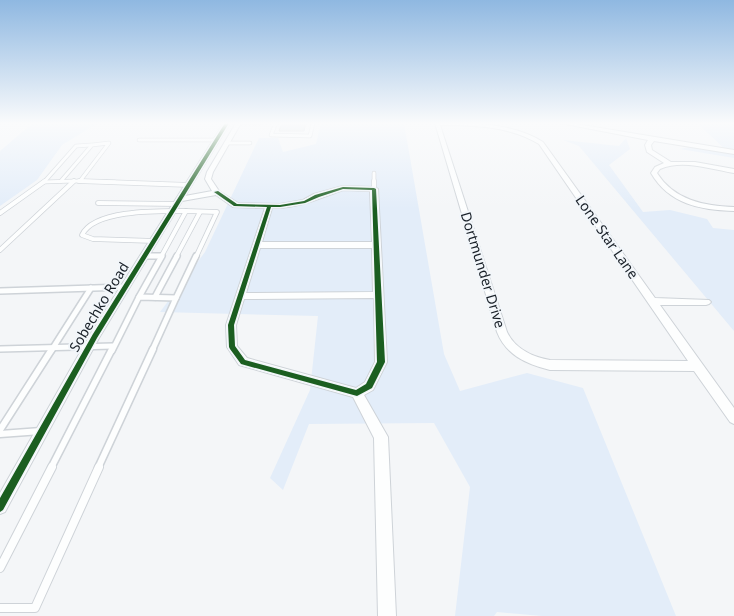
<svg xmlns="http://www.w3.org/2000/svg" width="734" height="616" viewBox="0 0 734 616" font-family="'Noto Sans',sans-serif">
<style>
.green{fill:#e3edf9}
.building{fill:#d7dce1;stroke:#c0c4c9}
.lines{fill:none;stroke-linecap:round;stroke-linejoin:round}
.service-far4-casing{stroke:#ced3d8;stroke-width:4.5}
.service-far3-casing{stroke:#ced3d8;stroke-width:5.5}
.service-far2-casing{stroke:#ced3d8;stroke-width:8}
.service-far1-casing{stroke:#ced3d8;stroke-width:9}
.service-casing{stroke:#ced3d8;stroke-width:10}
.minor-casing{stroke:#ced3d8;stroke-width:2}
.service-far4{stroke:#fdfefe;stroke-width:3}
.service-far3{stroke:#fdfefe;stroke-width:4}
.service-far2{stroke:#fdfefe;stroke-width:5}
.service-far1{stroke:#fdfefe;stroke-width:6}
.service{stroke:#fdfefe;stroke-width:8}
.minor{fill:#fdfefe;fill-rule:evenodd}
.cycleway-casing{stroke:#f2f6fa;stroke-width:3}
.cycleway{fill:#1b5e20;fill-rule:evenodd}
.labels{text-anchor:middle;stroke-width:4;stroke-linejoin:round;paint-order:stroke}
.street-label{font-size:14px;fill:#192028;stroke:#f2f6fa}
</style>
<rect width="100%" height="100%" fill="#f4f6f8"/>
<g class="green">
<polygon points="33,123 98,123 62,145 37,180 0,206 0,151"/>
<polygon points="321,123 404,123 444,354 460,391 527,373 583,388 676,616 542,616 497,612 494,616 455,616 470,487 434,423 309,424 283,490 270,478 310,390 318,316 160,312 205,252 259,138 278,138 283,152 316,144"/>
<polygon points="697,123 734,123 734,158 680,149 693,146 726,150"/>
<polygon points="626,138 630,149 609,165 643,212 670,210 707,219 713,228 734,230 734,331 579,146 563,140 619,146"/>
</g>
<polygon class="building" points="282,123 306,123 304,131 279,131"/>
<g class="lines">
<defs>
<g id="service-far4">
<polyline points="237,123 260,123"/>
<polyline points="276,123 271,135 310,136 313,123"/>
<polyline points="139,140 216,140"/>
<polyline points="226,143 250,143"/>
<polyline points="374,173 374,182"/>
<polyline points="45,181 76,146 91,145"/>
<polyline points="61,181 92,145 109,143 80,181"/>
<polyline points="74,181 115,182"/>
<polyline points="43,182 74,181 72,182"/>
</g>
<g id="service-far3">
<polyline points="79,181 189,185"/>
<polyline points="374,181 374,189"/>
<polyline points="98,203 177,204"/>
<polyline points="0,213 45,181"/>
<path d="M154,241L93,239L82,235C94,209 161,211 186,211"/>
<polyline points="0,250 74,181"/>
<polyline points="145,256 161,256"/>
<polyline points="161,257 186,211 217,212 196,257"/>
<polyline points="176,257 200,212"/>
</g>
<g id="service-far2">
<polyline points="145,256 161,256"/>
<polyline points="0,291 125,287"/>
<polyline points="139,297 162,256"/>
<polyline points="155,297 177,256"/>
<polyline points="176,298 196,256"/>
<polyline points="0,349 113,346"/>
<polyline points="51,351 91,288"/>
<polyline points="112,351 139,297 176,298 152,351"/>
</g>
<g id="service-far1">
<polyline points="0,430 52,349"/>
<polyline points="0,434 41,431"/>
<polyline points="51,468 112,349"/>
<polyline points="98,468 153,349"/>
</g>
<g id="service">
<polyline points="0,568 52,467"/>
<polyline points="0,608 35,608 99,467"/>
</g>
<g id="minor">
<path d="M224,123H230L185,196L212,191L205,179L207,172L236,123H241L213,172L211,179L219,191L238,203L280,204L303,200L314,194L343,186L374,187L378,189L387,362L373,390L364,395L388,437L396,616H378L374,438L353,397L239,365L227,347L226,325L265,208L233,207L216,195L182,201L99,338L5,512L0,514V493L91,333ZM343,190L370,191L372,242H262L272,208C298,209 320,198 343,190ZM260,248H372L373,292L246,293ZM374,298L375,362L365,382L356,388L247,358L237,346L236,325L244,299Z"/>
<path d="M435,123C471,123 511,122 543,142L655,298L709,300L711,302L709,304L706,305H660L734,408V424L730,422L694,371L550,370C526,364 506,355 497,332ZM440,125C473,125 510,126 539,144L688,361L550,360C533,357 515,349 507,332Z"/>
<path d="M560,123H570L734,150V154L654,141L651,145L652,150L671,162H695L734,169V173C710,169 683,159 660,169L657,173C674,200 704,206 734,207V211C700,210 669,204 651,173L655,167L664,163L647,152L645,145L648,140Z"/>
</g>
</defs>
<use href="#service-far4" class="service-far4-casing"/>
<use href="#service-far3" class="service-far3-casing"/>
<use href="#service-far2" class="service-far2-casing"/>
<use href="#service-far1" class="service-far1-casing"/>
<use href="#service" class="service-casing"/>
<use href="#minor" class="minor-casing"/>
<use href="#service-far4" class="service-far4"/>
<use href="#service-far3" class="service-far3"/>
<use href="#service-far2" class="service-far2"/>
<use href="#service-far1" class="service-far1"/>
<use href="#service" class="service"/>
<use href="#minor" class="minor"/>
<defs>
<g id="cycleway">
<polygon points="225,123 229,123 97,338 3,510 0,512 0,498 93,334"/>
<path d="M343,187L374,188L376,189L385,362L372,388L357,396L241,364L230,349L229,347L228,325L267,207L234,206L214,192L218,191L237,204L280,205L304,201L315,195ZM343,189L372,190L377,362L366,384L356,390L245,360L235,346L234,325L271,207H280L305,203L319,197Z"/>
</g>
</defs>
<use href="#cycleway" class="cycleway-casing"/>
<use href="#cycleway" class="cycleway"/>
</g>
<linearGradient id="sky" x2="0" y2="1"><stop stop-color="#8fb8e1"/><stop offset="0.59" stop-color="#fafbfc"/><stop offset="1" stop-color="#fafbfc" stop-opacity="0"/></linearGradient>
<rect width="734" height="209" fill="url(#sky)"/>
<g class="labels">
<g class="street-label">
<text transform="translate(607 237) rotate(55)" y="5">Lone Star Lane</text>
<text transform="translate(483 270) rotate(73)" y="5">Dortmunder Drive</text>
<text transform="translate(99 307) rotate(-59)" y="5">Sobechko Road</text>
</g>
</g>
</svg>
